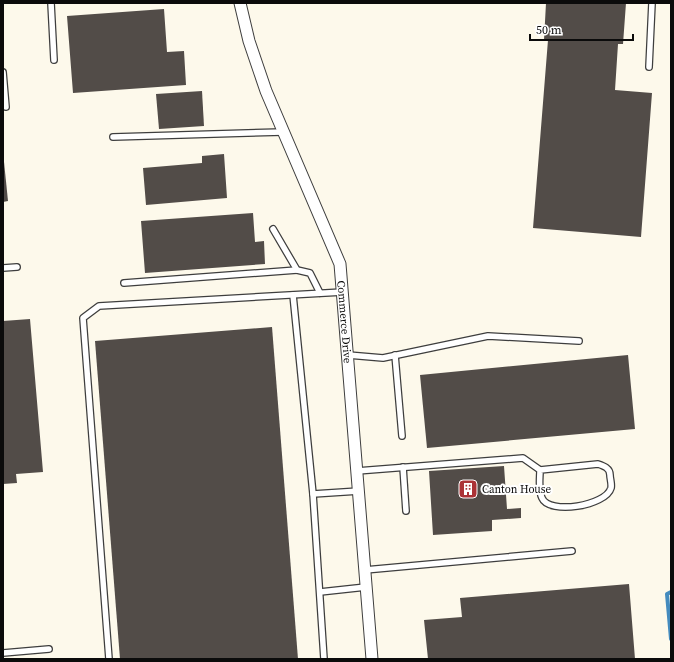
<svg xmlns="http://www.w3.org/2000/svg" width="674" height="662" viewBox="0 0 674 662" font-family="'Source Serif 4',serif">
<style>
.lines{fill:none;stroke-linecap:round;stroke-linejoin:round}
.stream{stroke:#448bbe;stroke-width:4}
.building{fill:#524c48}
.lane-casing{stroke:#3e3e3e;stroke-width:8}
.street-casing{stroke:#3e3e3e;stroke-width:13}
.lane{stroke:#fff;stroke-width:5.5}
.street{stroke:#fff;stroke-width:11}
.labels{text-anchor:middle;stroke-width:4;stroke-linejoin:round;paint-order:stroke}
.street-label{font-size:11px;fill:#0b0b0b;stroke:#fff}
.poi-label{font-size:11px;fill:#0b0b0b;stroke:#fff;text-anchor:start}
</style>
<rect width="100%" height="100%" fill="#fdf9eb"/>
<g class="lines">
<polyline class="stream" points="671,592 667,594 671,639"/>
</g>
<g class="building">
<polygon points="546,3 626,3 623,44 618,44 615,90 652,93 641,237 533,228 548,40 544,40"/>
<polygon points="164,9 167,52 184,51 186,85 73,93 67,16"/>
<polygon points="202,91 204,126 159,129 156,94"/>
<polygon points="3,152 8,201 3,202"/>
<polygon points="224,154 227,198 146,205 143,168 202,163 202,156"/>
<polygon points="253,213 255,242 264,241 265,264 145,273 141,221"/>
<polygon points="30,319 43,472 16,474 17,483 3,484 3,321"/>
<polygon points="272,327 298,659 120,659 95,341"/>
<polygon points="628,355 635,429 427,448 420,375"/>
<polygon points="504,466 507,509 521,508 521,518 492,520 492,531 433,535 429,471"/>
<polygon points="629,584 635,659 428,659 424,620 462,617 460,598"/>
</g>
<g class="lines">
<defs>
<g id="lane">
<polyline points="51,3 54,60"/>
<polyline points="649,67 652,3"/>
<polyline points="3,72 6,107"/>
<polyline points="113,137 283,132"/>
<polyline points="273,229 297,270 310,273 320,293"/>
<polyline points="3,268 17,267"/>
<polyline points="124,283 297,270"/>
<polyline points="293,295 313,494 324,659"/>
<polyline points="348,355 383,358 488,336 579,341"/>
<polyline points="395,355 402,436"/>
<polyline points="403,467 406,511"/>
<path d="M357,471L523,458L540,470L598,464C604,466 610,468 610,475C610,479 612,484 611,488C606,506 549,515 542,498C538,490 540,478 540,470"/>
<polyline points="313,494 359,491"/>
<polyline points="365,570 572,551"/>
<polyline points="320,592 366,587"/>
<polyline points="3,653 49,649"/>
<polyline points="109,659 83,318 99,306 343,292"/>
</g>
<g id="street">
<path id="s1" d="M240,3L249,41L266,91L340,264L372,659"/>
</g>
</defs>
<use href="#lane" class="lane-casing"/>
<use href="#street" class="street-casing"/>
<use href="#lane" class="lane"/>
<use href="#street" class="street"/>
</g>
<defs>
<symbol id="building-square" viewBox="-11 -11 22 22"><rect x="-9" y="-9" width="18" height="18" rx="4" fill="#ab3236" stroke="#fff"/><path d="M-4-6H4V6H1V3H-1V6H-4ZM-2.5-4.3h1.7v1.8h-1.7ZM.8-4.3h1.7v1.8H.8ZM-2.5-1h1.7V.8h-1.7ZM.8-1h1.7V.8H.8Z" fill="#fff"/></symbol>
</defs>
<g fill-rule="evenodd">
<use href="#building-square" x="457" y="478" width="22" height="22"/>
</g>
<g class="labels">
<g class="street-label">
<text dy="4" stroke="none"><textPath href="#s1" startOffset="338">Commerce Drive</textPath></text>
</g>
<g class="poi-label">
<text x="482" y="493">Canton House</text>
</g>
</g>
<rect width="674" height="662" fill="none" stroke="#0b0b0b" stroke-width="8"/>
<path d="M530 34v6h103v-6" fill="none" stroke="#0b0b0b" stroke-width="2"/>
<text x="536" y="34" font-size="12" fill="#0b0b0b" stroke="#ffffff" stroke-width="3" paint-order="stroke">50 m</text>
</svg>
